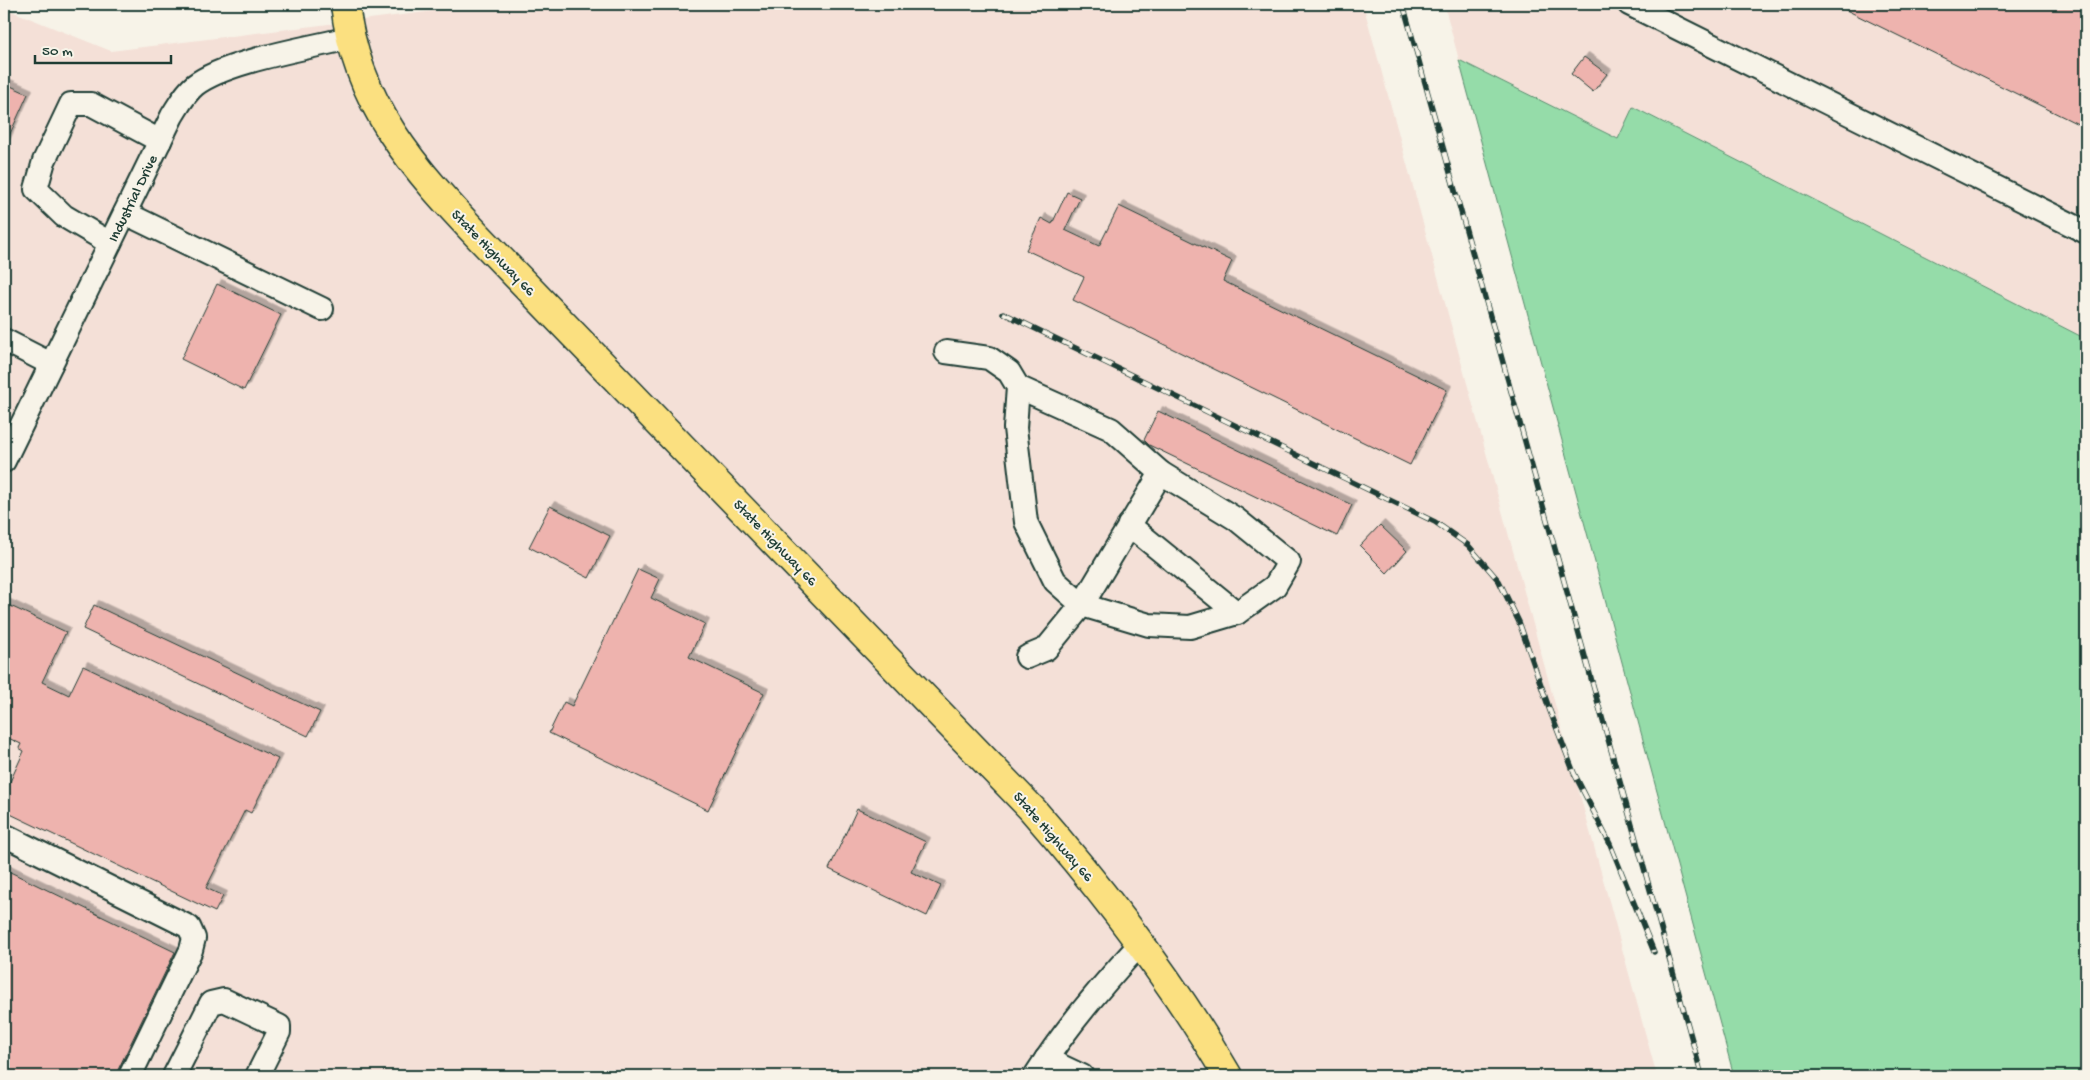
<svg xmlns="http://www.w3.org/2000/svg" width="2090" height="1080" viewBox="0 0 2090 1080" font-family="'Gochi Hand',sans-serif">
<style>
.built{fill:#f4e0d7}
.green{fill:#95dca9;stroke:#5a8c6e}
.building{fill:#eeb3ae;stroke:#1f3d34;filter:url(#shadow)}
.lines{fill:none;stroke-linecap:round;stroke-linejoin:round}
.minor-casing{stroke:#1f3d34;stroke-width:26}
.major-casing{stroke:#1f3d34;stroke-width:31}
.highway-casing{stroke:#1f3d34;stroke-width:31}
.minor{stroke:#f7f3e8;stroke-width:22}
.major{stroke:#fbe080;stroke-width:28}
.highway{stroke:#fbe080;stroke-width:28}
.rail-casing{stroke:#1f3d34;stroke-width:5.5}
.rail{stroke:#f7f3e8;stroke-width:4;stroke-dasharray:11;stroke-linecap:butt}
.labels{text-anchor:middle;stroke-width:4;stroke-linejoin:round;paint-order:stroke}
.street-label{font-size:15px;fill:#1f3d34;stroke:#f7f3e8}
</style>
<defs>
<filter id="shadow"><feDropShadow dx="4.5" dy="-4.5" stdDeviation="0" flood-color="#0004"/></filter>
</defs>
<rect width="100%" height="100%" fill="#f7f3e8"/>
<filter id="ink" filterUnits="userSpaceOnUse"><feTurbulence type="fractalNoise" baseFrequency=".02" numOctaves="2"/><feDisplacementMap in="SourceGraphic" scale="10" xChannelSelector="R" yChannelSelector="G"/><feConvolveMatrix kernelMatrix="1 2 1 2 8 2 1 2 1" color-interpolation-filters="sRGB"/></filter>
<g filter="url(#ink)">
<g class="built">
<polygon points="491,4 1363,4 1657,1076 4,1076 4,8 111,51"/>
<polygon points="1444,4 2086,4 2086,339 1634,107 1619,139 1459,60"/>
</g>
<polygon class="green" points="1459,60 1618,139 1633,107 2086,339 2086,1076 1734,1076"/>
<g class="building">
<polygon points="1834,4 2086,4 2086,128"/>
<polygon points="1584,57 1607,74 1593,92 1571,74"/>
<polygon points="4,83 28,94 4,147"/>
<polygon points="1067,192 1080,198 1065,230 1099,246 1119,206 1232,261 1223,281 1447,390 1410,465 1073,300 1084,277 1026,250 1041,218 1052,224"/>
<polygon points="217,284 281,315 244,390 181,359"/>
<polygon points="1158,411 1352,505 1337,536 1149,445 1144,440"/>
<polygon points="550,506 610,536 589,578 529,547"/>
<polygon points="1380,525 1407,551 1387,573 1360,546"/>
<polygon points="638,569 660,579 651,598 705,624 689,657 764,693 708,810 549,733 564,702 572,706"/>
<polygon points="4,603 66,632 42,682 69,695 83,666 278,759 251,813 245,810 206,888 223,896 215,912 4,811 4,795 24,751 19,748 21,744 4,736"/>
<polygon points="94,605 320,712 308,736 83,629"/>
<polygon points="857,809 926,842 911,872 941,886 927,916 829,869"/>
<polygon points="4,869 175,952 115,1076 4,1076"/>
</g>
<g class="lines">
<defs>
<g id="minor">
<polyline points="1629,4 2086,232"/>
<polyline points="125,213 322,309"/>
<polyline points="110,243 64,216 36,189 44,161 71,104 91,104 160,141"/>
<polyline points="4,340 51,364"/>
<polyline points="946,352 989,358 1009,372 1018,387 1015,428 1026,522 1055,581 1082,605 1149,625 1190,627 1237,613 1275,586 1289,562 1236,519 1161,473 1082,605 1046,649 1027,657"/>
<polyline points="1018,387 1111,429 1161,473"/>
<path d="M4,461L172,116C179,105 185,93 195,85C226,61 309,48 349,38"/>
<polyline points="1129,525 1237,613"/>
<polyline points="4,835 189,927 194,938 191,950 130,1076"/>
<polyline points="1046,1059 1082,1076"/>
<polyline points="174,1076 211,1003 224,1000 279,1026 279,1032 257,1076"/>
<path d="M1035,1076C1066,1027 1102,985 1141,943"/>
</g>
<path id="major" d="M345,4C356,104 415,170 482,240L1032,809C1105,893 1172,980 1228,1076"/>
<polyline id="highway" points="345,6 345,4"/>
</defs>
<use href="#minor" class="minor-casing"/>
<use href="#major" class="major-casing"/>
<use href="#highway" class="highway-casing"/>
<use href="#minor" class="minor"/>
<use href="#major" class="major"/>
<use href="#highway" class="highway"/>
<defs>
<g id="rail">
<polyline points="1403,4 1702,1076"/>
<polyline points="1003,313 1435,522 1468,545 1499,581 1519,622 1550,711 1574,773 1610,844 1654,952"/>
</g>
</defs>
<use href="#rail" class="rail-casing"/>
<use href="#rail" class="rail"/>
</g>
</g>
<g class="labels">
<g class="street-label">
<text transform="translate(132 198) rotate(-64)" y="5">Industrial Drive</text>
<text transform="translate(494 252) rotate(46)" y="5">State Highway 66</text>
<text transform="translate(776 542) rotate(46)" y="5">State Highway 66</text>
<text transform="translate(1054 836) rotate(49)" y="5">State Highway 66</text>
</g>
</g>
<rect width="2090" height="1080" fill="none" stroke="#f7f3e8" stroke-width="20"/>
<rect x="10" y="10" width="2070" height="1060" fill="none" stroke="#1f3d34" stroke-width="2" filter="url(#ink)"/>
<path d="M35 55v8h136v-8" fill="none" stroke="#1f3d34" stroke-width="2.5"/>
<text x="42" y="55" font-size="15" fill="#1f3d34" stroke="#f7f3e8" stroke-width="4" paint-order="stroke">50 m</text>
</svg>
